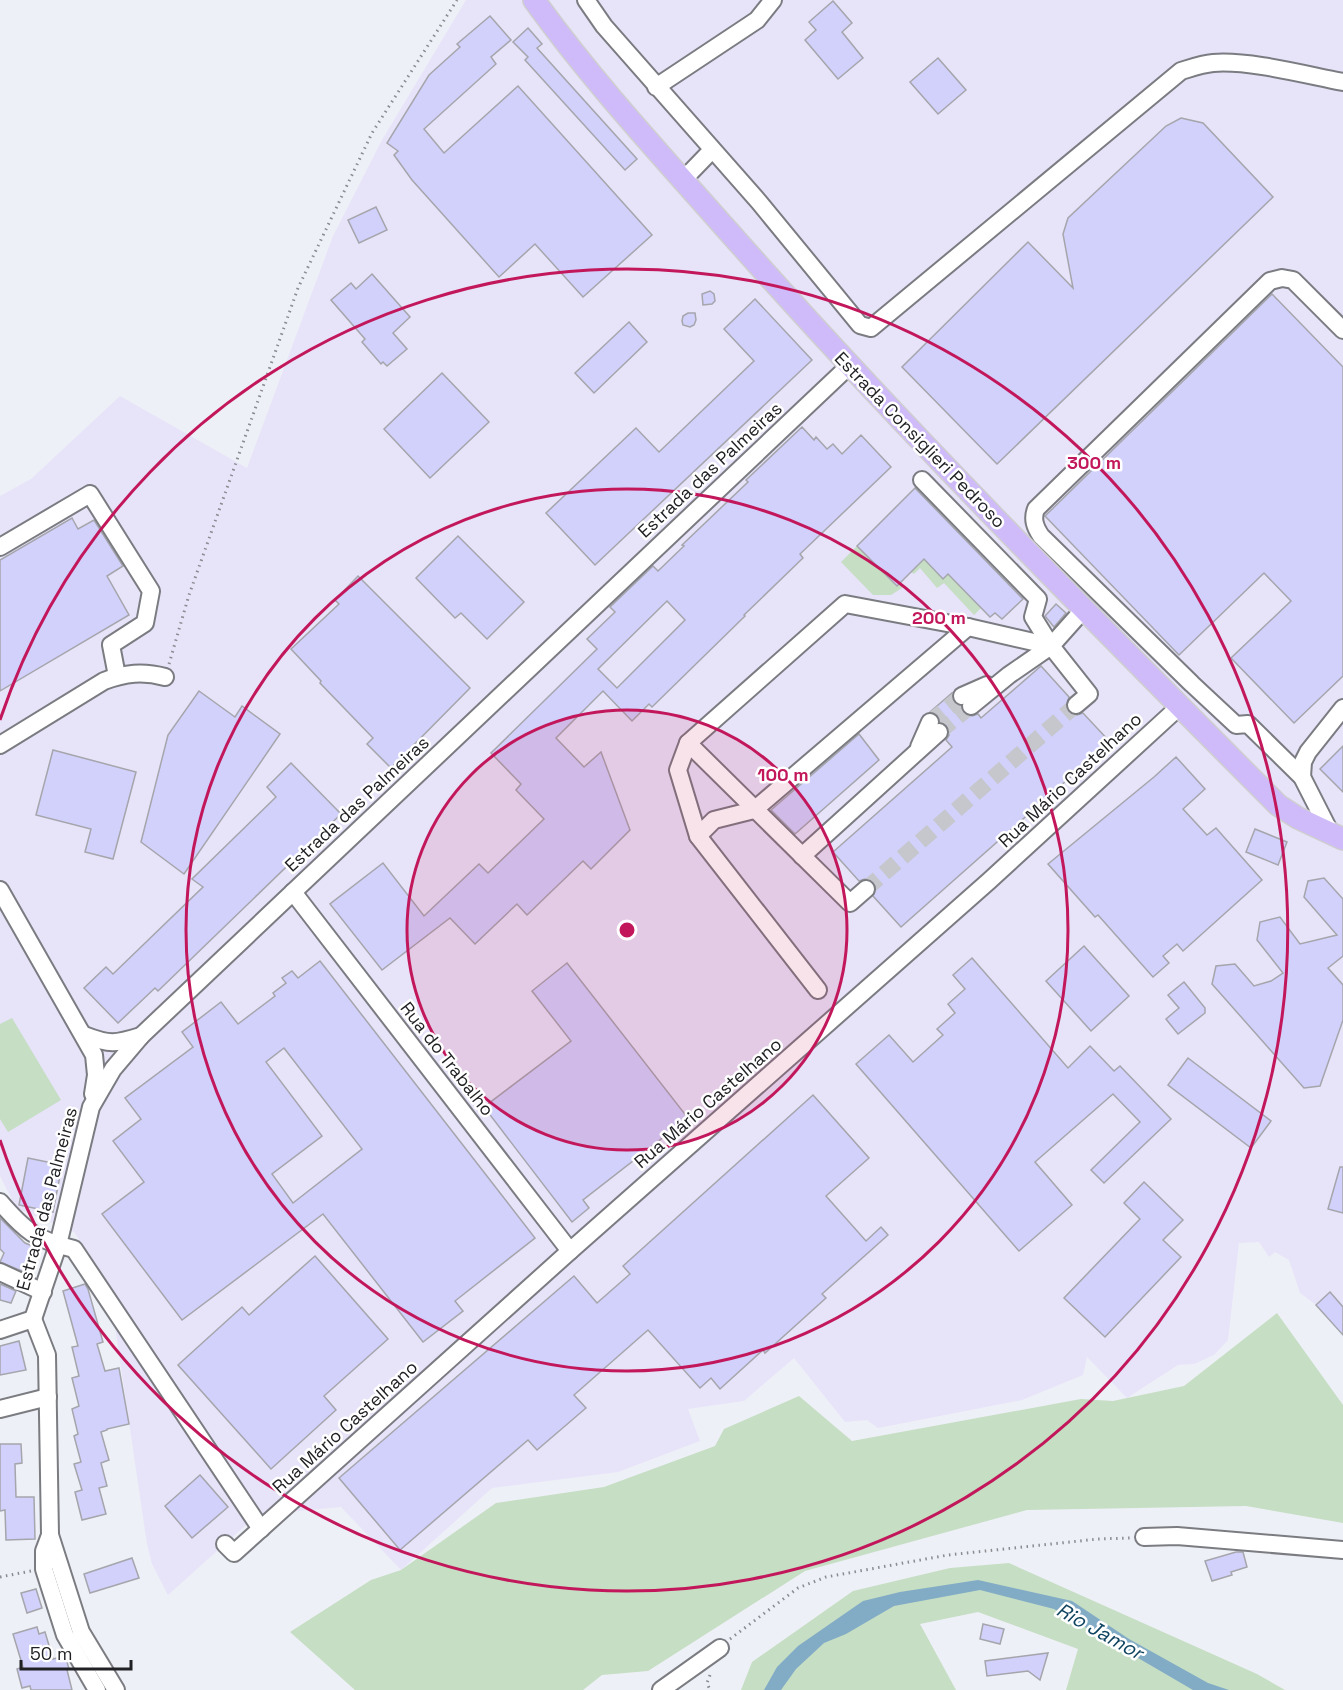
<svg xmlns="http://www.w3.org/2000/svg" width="1343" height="1690" viewBox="0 0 1343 1690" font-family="'Space Grotesk',sans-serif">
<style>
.industrial{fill:#e7e3f9}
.green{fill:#c6dec3}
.water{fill:#82abc6}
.building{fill:#d2d1fc;stroke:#a5a5ac;stroke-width:1.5;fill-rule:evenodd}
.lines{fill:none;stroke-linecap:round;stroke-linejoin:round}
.minor-tunnel{stroke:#c5c7cd;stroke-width:16;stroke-dasharray:16 8;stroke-linecap:butt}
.minor-casing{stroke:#7a7c81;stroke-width:20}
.major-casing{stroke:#cececf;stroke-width:24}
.path{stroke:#8a8c91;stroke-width:3;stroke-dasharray:1.5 4.5;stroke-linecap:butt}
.minor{stroke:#fff;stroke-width:16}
.major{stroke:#cfbbf9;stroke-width:21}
.ring{fill:none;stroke:#c2185b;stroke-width:3}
.labels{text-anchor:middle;stroke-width:5;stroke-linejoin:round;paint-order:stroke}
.street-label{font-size:18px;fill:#202124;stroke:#fff}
.water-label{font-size:20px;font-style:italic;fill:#0e435f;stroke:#fff}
.centre{fill:#c2185b;stroke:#fff;stroke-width:3}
.ring-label{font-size:18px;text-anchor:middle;font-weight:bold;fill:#c2185b;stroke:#fff;stroke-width:5;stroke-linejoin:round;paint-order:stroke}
</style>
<rect width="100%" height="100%" fill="#eef0f7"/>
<g class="industrial">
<polygon points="466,0 1343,0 1343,1335 1316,1305 1300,1293 1289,1260 1275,1252 1269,1257 1259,1242 1239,1243 1228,1340 1214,1355 1194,1364 1178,1365 1127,1398 1087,1357 1083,1375 1022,1400 878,1428 867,1420 845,1422 794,1358 744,1401 688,1409 700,1441 618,1472 492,1488 401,1570 341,1507 257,1515 74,1232 16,1208 0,1176 0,496 31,479 120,396 247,468 333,236 382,140"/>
<polygon points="114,1320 155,1379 154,1385 155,1388 161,1389 247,1524 168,1595 152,1564 147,1544"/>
</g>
<g class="green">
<polygon points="857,546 896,586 900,583 902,588 891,595 873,595 841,562"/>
<polygon points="924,559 942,578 948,574 981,608 974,615 944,583 937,588 920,568 914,574 911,572"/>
<polygon points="12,1018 61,1100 8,1132 0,1119 0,1024"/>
<polygon points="1277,1313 1343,1405 1343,1523 1246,1506 1027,1510 805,1571 648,1671 602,1675 583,1690 355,1690 290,1632 371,1580 401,1570 496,1503 604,1487 715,1446 724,1429 799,1396 852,1441 1081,1399 1113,1401 1184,1386"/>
<polygon points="1009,1563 1257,1674 1285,1690 1066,1690 1078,1649 978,1612 920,1624 956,1690 741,1690 752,1662 853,1591 950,1568"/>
</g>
<polygon class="water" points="978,1580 1072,1601 1129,1639 1208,1683 1229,1690 1193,1690 1054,1609 980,1590 894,1606 846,1634 824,1643 796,1669 781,1690 764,1690 777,1667 798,1646 863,1601 900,1592"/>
<g class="building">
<polygon points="833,1 852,23 842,32 863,58 838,79 805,40 816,30 809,22"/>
<polygon points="490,16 511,40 491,57 496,64 424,129 444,153 518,86 652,235 583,297 535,244 499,277 412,180 394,155 398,151 387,143 429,75 460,47 457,44"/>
<polygon points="528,28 542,44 537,48 637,159 625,170 525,60 528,57 513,42"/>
<polygon points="938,58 966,90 938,114 910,82"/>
<polygon points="1181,118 1203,123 1273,197 997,464 902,367 1028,242 1073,288 1063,234 1068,218 1166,126"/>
<polygon points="376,207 387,230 359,243 348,220"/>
<polygon points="372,274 410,317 393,333 407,349 387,366 383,362 381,364 362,342 365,339 331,300 351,283 356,289"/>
<polygon points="710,291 714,294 715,301 712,304 703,305 702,294"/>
<polygon points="1272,294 1343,367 1343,676 1294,723 1231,658 1291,601 1264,573 1179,655 1045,516"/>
<polygon points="755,299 812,360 595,565 546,513 636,428 659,452 754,361 724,329"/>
<polygon points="688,313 695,313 696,320 694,325 690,327 683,325 682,321 683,316"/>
<polygon points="629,322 647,342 594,393 575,373"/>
<polygon points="442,373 489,422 430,478 384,429"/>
<path d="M802,427L814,440L816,437L827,449L833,444L842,454L861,435L891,467L800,554L803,558L744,615L745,616L652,707L649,704L632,721L603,691L556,738L584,767L601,752L630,830L591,869L583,861L527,915L517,904L475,944L450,918L382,970L330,904L383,863L424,916L479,864L488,873L544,819L516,790L521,784L491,753L597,649L587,639L615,612L610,607L653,566L658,571L684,546L682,545L748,482L746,480ZM667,601L685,620L617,688L598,669Z"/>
<polygon points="915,488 1023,599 1002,619 995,613 990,617 948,574 943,579 924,559 897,586 857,546"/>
<polygon points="72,518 78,529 94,520 123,566 107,576 129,615 0,691 0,560"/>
<polygon points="458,536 524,602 487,639 461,613 455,618 416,578"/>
<polygon points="358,576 470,688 391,768 367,744 373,738 320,683 321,681 291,649 339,604 335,600"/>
<polygon points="1056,604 1066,613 1054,627 1045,616"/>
<polygon points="1041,666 1069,697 1066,706 1068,712 1077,715 1083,713 1110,742 901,927 873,896 876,888 873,882 865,879 859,881 833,852 952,747 946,740 949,735 947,725 940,722 938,715 930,712 952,693 953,701 961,706 963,713 972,716 978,714 981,718"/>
<polygon points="199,691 235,717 242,706 280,734 184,874 141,842 168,735"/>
<polygon points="859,734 879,760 795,834 771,810"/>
<polygon points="1343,746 1343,792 1320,769"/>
<polygon points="53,750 136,772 113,859 85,852 91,829 36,815"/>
<polygon points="1176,757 1205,789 1183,809 1207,835 1216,828 1262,880 1183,951 1177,944 1163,956 1169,963 1153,977 1098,915 1095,917 1048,864 1154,777"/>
<polygon points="291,763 341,814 158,991 155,988 118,1023 84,988 106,967 113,974 203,887 192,879 276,797 267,787"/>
<polygon points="1255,829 1287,842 1278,865 1246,852"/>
<polygon points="1324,878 1343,899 1343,956 1328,968 1343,985 1343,1020 1320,1086 1304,1088 1212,984 1216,966 1235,964 1254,986 1271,981 1283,973 1257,940 1260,922 1280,917 1300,944 1337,935 1304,897 1308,881"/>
<polygon points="1084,946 1129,996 1091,1031 1046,981"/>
<polygon points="972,958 1068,1068 1090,1046 1114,1071 1120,1066 1171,1119 1104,1183 1091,1170 1140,1122 1113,1094 1035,1162 1072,1205 1019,1251 856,1064 889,1035 913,1062 943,1035 937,1029 955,1013 948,1004 965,989 953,975"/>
<path d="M320,961L535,1238L455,1301L463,1311L423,1342L323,1214L182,1320L102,1214L144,1182L113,1141L141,1119L125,1098L193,1047L182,1032L221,1002L238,1024L275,996L273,993L286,983L282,978L292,971L298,978ZM284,1048L362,1149L293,1203L272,1174L322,1136L266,1062Z"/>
<polygon points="567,963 688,1118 583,1200 589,1208 572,1222 484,1107 571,1041 532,991"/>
<polygon points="1184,982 1205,1008 1205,1013 1178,1034 1166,1019 1179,1008 1168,995"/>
<polygon points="1188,1058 1271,1121 1251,1148 1168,1085"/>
<polygon points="813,1095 869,1158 826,1196 866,1241 881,1227 888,1235 822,1294 826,1298 765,1353 763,1350 720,1389 711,1378 700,1388 648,1330 574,1395 586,1408 537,1450 528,1440 400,1550 339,1478 574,1276 597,1303 630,1274 623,1266"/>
<polygon points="28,1158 62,1165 53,1212 19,1205"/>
<polygon points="1340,1167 1343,1167 1343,1213 1328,1209"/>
<polygon points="1144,1182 1183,1220 1163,1240 1181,1257 1105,1337 1064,1298 1140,1219 1124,1203"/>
<polygon points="0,1218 25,1243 35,1247 24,1272 0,1262 4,1253 0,1249"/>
<polygon points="315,1256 388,1339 324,1396 336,1410 271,1469 178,1365 242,1307 249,1315"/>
<polygon points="0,1284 16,1291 11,1303 0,1300"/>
<polygon points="85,1284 88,1289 103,1342 97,1344 105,1371 119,1368 129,1424 107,1429 107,1430 101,1432 109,1460 101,1463 107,1486 99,1488 106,1514 82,1520 75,1492 82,1490 74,1464 81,1462 74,1436 78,1434 72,1409 79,1406 72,1378 79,1376 72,1347 78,1346 63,1291"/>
<polygon points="1330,1292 1343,1307 1343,1335 1316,1305"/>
<polygon points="19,1341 26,1370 0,1375 0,1346"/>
<polygon points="0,1444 21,1444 22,1463 15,1464 16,1497 34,1497 35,1539 6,1540 5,1510 0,1511"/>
<polygon points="200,1475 228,1507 192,1538 165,1506"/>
<polygon points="1236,1552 1243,1552 1247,1567 1231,1572 1232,1575 1212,1581 1205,1561"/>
<polygon points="132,1558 139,1578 90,1593 84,1574"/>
<polygon points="36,1589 42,1608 27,1613 21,1593"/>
<polygon points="983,1624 1004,1629 1000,1644 980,1639"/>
<polygon points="37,1627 39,1634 45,1632 53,1659 65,1656 66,1658 69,1669 67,1670 72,1690 31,1690 30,1686 22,1688 17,1669 23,1667 13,1634"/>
<polygon points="1048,1653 1040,1680 1028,1671 987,1676 985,1661"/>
</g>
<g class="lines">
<g class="minor-tunnel">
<polyline points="930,722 962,696"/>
<polyline points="939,732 971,706"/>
<polyline points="866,889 1076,705"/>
</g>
<defs>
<g id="minor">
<path d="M586,0L604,26L759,202L860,325L871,328L1181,71C1191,68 1202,64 1213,63C1250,60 1306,75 1343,82"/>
<polyline points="656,87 757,20 773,0"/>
<polyline points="683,180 712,150"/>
<polyline points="922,480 1038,599 1033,617 1051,646 1089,694 1076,705"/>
<polyline points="0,547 90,494 151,591 145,623 111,645 117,676"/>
<polyline points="962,696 987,685"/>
<polyline points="971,706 1009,675 1051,646 1084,609"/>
<polyline points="688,743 850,903 866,889"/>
<path d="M0,745L104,681C125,673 143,671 165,677"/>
<polyline points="919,747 930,722"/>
<polyline points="1302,777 1303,762 1308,752 1343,708"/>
<path d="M1331,834L1302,777L1248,724L1236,725L1192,684L1041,536C1035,527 1032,519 1036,509L1270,281L1282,278L1293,280L1343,330"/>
<polyline points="698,836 714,820 754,810 968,627"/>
<polyline points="802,856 939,732"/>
<polyline points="0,890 94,1055 96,1075 93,1094"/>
<polyline points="293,892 570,1251"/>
<polyline points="818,990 698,836 678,770 688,743 845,604 968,627 1051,646"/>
<path d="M84,1035C110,1045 115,1044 141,1036"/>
<path d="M0,1202C25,1231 36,1240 74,1249L261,1529"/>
<polyline points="0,1272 43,1292"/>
<polyline points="33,1319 47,1355 50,1535 81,1632 116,1690"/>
<polyline points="0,1330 33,1319 58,1245 91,1107 113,1069 141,1036 849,366"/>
<polyline points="0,1409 48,1397"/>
<polyline points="50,1535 44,1551 44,1569 65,1635 97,1690"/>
<polyline points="1144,1537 1177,1536 1343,1550"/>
<polyline points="225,1544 234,1553 570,1251 989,881 1180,706"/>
<polyline points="661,1690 720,1648"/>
</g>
<path id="major" d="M534,0C593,82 662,156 729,232C904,430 1091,617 1278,805L1298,818L1343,839"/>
</defs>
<use href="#minor" class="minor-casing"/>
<use href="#major" class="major-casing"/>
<g class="path">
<polyline points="169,664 189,595 298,288 372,133 457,0"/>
<polyline points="0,1577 31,1571"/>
<polyline points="730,1639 798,1588 826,1577 948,1555 1098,1539 1130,1538"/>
<polyline points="710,1675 707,1683 710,1690"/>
</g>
<use href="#minor" class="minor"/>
<use href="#major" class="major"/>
</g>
<circle cx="627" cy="930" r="220" fill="#c2185b" fill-opacity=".12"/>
<g class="ring">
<circle cx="627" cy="930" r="220"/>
<circle cx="627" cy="930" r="441"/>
<path d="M0 720A661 661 0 1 1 0 1140"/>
</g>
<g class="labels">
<g class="street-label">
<text transform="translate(920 440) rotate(46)" y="6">Estrada Consiglieri Pedroso</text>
<text transform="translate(710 470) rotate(-43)" y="6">Estrada das Palmeiras</text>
<text transform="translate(1070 780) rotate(-43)" y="6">Rua Mário Castelhano</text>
<text transform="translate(357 804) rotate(-43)" y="6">Estrada das Palmeiras</text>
<text transform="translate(447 1059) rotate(52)" y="6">Rua do Trabalho</text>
<text transform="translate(708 1103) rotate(-41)" y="6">Rua Mário Castelhano</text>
<text transform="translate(47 1199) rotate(-75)" y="6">Estrada das Palmeiras</text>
<text transform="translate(345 1427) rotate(-42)" y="6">Rua Mário Castelhano</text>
</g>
<g class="water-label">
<text transform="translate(1100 1631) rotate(29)" y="7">Rio Jamor</text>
</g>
</g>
<circle cx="627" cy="930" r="9" class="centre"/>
<g class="ring-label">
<text x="1094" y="469">300 m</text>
<text x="939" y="624">200 m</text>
<text x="783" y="781">100 m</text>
</g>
<path d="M21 1660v9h110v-9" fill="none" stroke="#202124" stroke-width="3"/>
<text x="30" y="1660" font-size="18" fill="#202124" stroke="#ffffff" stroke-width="4.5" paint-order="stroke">50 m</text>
</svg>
